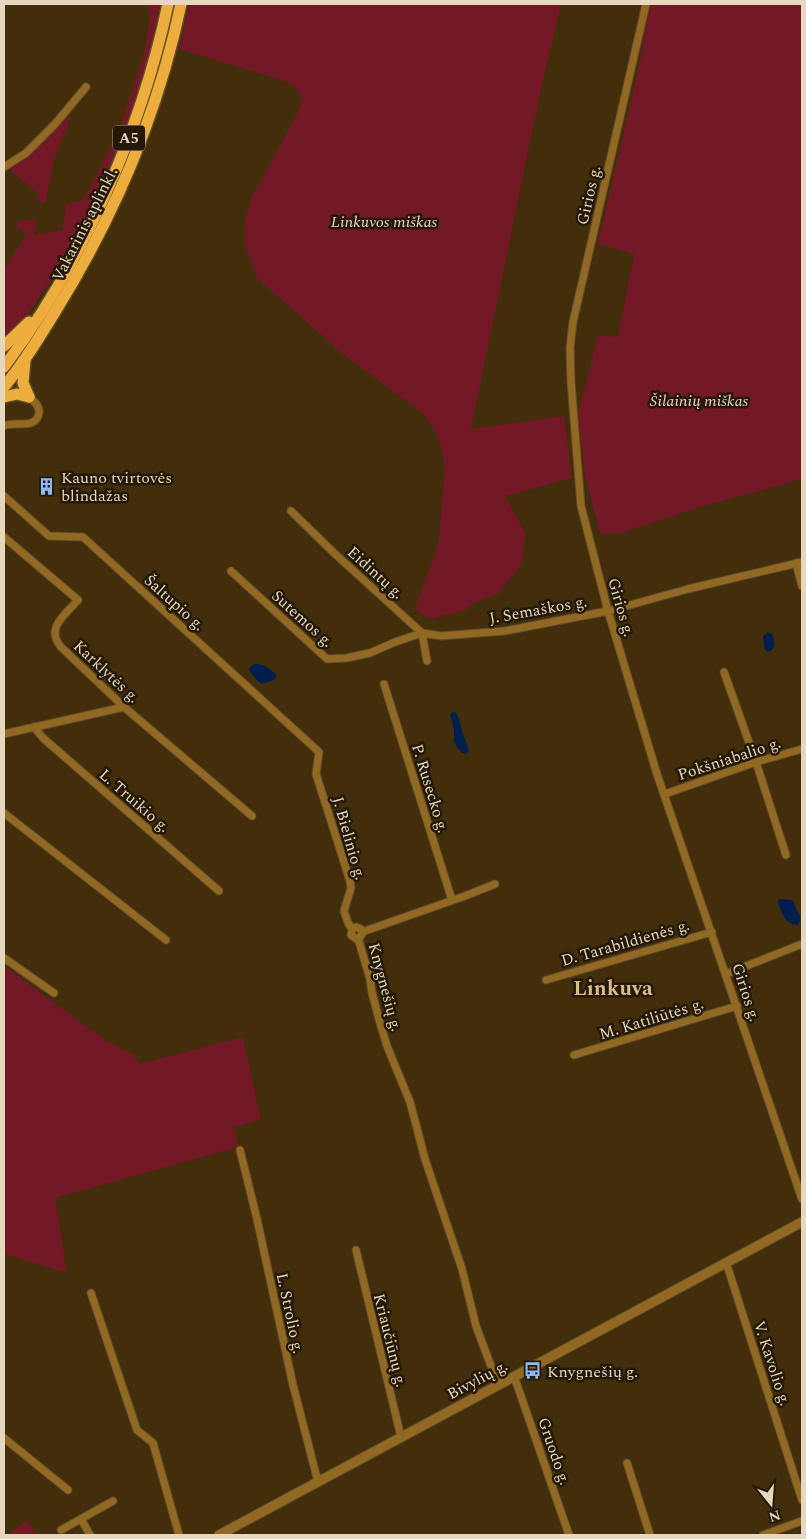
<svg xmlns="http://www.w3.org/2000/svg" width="806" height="1539" viewBox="0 0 806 1539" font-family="Spectral,serif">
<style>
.green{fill:#721827}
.water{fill:#001f4f}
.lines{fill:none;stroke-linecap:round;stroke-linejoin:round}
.minor-casing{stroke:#614c2b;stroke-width:9}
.tertiary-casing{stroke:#614c2b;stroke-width:11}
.trunk-casing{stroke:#614c2b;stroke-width:14}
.minor{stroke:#916923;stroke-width:7}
.tertiary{stroke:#916923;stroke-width:9}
.trunk{stroke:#edae3d;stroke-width:11}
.labels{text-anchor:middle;stroke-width:5;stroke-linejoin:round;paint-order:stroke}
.shield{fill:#241806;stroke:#ac9e88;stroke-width:1}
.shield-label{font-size:15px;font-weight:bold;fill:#e7d7bf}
.street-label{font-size:16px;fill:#e7d7bf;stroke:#241806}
.park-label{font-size:16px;font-style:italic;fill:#f0cfcf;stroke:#241806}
.poi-label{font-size:16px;fill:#e7d7bf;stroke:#241806;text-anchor:start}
.district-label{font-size:21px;font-weight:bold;fill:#dab98a;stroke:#241806}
</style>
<rect width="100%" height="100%" fill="#432e0b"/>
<g class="green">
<path d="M147,4H160C142,96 110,176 64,258C54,276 43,293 31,309C27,315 23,323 18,328C14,332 9,336 4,340V269L27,233L16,226L21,220H36L34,235L62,230L66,204L82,200L89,190L121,125L144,54L150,15Z"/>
<polygon points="172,4 176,4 174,18 146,113 132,150 93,239 47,320 43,318 126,159 143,115 162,49"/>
<polygon points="189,4 561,4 542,84 471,429 564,416 572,478 505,496 526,534 521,565 498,594 474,603 465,610 430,619 415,609 438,545 445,468 439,438 425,415 344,355 257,278 245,246 245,220 251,199 298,112 302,99 296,88 285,81 179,49"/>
<polygon points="651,4 802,4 802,479 700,507 621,533 600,534 585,475 578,414 598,335 618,337 634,254 598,244 640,62 646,26"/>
<polygon points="70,114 67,129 55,156 45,204 35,200 39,194 8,168 35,150"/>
<polygon points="4,966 108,1042 133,1054 139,1064 243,1037 261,1120 234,1127 238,1147 55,1198 67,1273 4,1254"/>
<polygon points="27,1520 37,1535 8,1535"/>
</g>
<g class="water">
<path d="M768,632L772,634C775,640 776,646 771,651L767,652L764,647L763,636Z"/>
<path d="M254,664C264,663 271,669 277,676L274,680L262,684C257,681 250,674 249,668Z"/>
<path d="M452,712H455C460,718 460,724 462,731C464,738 467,744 469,751L466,754L462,753L457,747L454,741V728L450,715Z"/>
<path d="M779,899L793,900L796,909L801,918L798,925C785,924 781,913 778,901Z"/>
</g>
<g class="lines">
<defs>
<g id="minor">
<polyline points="646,4 573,322 570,348 571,382 581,506 608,611 657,774 802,1199"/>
<polyline points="4,167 26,153 55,124 86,87"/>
<path d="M4,426C14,420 36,431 39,413C40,406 34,401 29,397"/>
<polyline points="4,496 49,536 83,537 319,752 316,774 350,881 351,888 344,911 348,923 352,929 351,935 356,939 360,937 362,934 361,929 356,927 352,929"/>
<polyline points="291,511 334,553 422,633 427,661"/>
<path d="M4,537L78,600C65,615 45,628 61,647L124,707L252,816"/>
<polyline points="796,563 802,586"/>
<polyline points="231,571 327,659 346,658 370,653 395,642 422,633 441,636 505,631 608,611 688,589 802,562"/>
<polyline points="724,672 756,762 786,855"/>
<polyline points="384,684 452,900"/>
<polyline points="34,727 43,738 219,891"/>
<polyline points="4,734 124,707"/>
<polyline points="665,794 756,762 802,749"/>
<polyline points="4,813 166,940"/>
<polyline points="362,932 465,896 495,884"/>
<polyline points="358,938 370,979 372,993 380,1023 387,1046 410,1102 425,1159 462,1269 476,1326 498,1385"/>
<polyline points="4,958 54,993"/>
<polyline points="726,974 802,944"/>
<polyline points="546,980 712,932"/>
<polyline points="574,1055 737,1006"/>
<polyline points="240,1150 257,1219 293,1385 318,1482"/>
<polyline points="356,1250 401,1437"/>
<polyline points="726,1262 802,1500"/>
<polyline points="91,1293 137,1430 153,1443 179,1535"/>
<polyline points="514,1376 569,1535"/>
<polyline points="4,1438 68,1490"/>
<polyline points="627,1463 650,1535"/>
<polyline points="81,1519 90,1535"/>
<polyline points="61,1530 113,1501"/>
<polyline points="763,1535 802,1521"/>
</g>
<polyline id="tertiary" points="219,1535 802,1222"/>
<g id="trunk">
<polyline points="4,346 29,322"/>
<polyline points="25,360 23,383 29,397"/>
<path d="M4,367C83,262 141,132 168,4"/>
<path d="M4,387C23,364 39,338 55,312C114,217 158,113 181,4"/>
<polyline points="4,397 17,394 29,397"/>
</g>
</defs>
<use href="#minor" class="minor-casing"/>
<use href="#tertiary" class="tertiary-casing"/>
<use href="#trunk" class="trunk-casing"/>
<use href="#minor" class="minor"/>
<use href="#tertiary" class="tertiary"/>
<use href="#trunk" class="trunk"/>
</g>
<defs>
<symbol id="building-bare" viewBox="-9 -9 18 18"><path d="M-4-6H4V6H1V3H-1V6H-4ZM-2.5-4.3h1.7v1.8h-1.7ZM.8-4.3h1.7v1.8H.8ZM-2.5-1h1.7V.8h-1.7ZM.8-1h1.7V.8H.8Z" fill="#8bbafc" stroke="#241806" stroke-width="2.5" paint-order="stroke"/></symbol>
<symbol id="bus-bare" viewBox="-9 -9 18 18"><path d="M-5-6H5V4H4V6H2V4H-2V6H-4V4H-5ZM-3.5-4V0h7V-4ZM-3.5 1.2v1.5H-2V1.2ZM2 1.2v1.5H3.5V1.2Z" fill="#8bbafc" stroke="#241806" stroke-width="2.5" paint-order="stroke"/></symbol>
</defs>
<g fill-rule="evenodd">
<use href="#building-bare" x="34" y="474" width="25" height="25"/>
<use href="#bus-bare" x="520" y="1358" width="25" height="25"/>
</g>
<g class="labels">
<rect class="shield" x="113" y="125.5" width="32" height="25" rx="4"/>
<g class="shield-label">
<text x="129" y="143">A5</text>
</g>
<g class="street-label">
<text transform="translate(588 195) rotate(-77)" y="6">Girios g.</text>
<text transform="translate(84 224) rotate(-63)" y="6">Vakarinis aplinkl.</text>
<text transform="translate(376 572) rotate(42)" y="6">Eidintų g.</text>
<text transform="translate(175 602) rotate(42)" y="6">Šaltupio g.</text>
<text transform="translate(622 607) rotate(74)" y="6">Girios g.</text>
<text transform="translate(538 609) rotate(-10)" y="6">J. Semaškos g.</text>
<text transform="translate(303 618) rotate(42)" y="6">Sutemos g.</text>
<text transform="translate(107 671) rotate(43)" y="6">Karklytės g.</text>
<text transform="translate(729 758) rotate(-18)" y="6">Pokšniabalio g.</text>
<text transform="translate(431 788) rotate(73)" y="6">P. Rusecko g.</text>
<text transform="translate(135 800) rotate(41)" y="6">L. Truikio g.</text>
<text transform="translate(350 838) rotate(74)" y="6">J. Bielinio g.</text>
<text transform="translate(625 942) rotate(-16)" y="6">D. Tarabildienės g.</text>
<text transform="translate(386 987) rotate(75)" y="6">Knygnešių g.</text>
<text transform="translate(747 992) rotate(72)" y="6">Girios g.</text>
<text transform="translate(651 1018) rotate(-17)" y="6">M. Katiliūtės g.</text>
<text transform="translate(291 1313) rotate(78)" y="6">L. Strolio g.</text>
<text transform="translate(391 1340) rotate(76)" y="6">Kriaučiūnų g.</text>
<text transform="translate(773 1363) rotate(72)" y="6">V. Kavolio g.</text>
<text transform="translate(477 1379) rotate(-28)" y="6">Bivylių g.</text>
<text transform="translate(555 1451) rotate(71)" y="6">Gruodo g.</text>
</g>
<g class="park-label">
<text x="384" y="227">Linkuvos miškas</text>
<text x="699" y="406">Šilainių miškas</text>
</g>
<g class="poi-label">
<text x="61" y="483">Kauno tvirtovės<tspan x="61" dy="18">blindažas</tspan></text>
<text x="547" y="1377">Knygnešių g.</text>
</g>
<g class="district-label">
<text x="613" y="995">Linkuva</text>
</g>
</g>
<rect width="806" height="1539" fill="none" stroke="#e7d7bf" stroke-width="10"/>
<g transform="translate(771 1504) rotate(163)" stroke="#241806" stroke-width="4" paint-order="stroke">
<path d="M0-4L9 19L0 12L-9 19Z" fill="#e7d7bf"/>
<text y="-8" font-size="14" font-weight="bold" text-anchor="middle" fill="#e7d7bf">N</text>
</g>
</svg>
